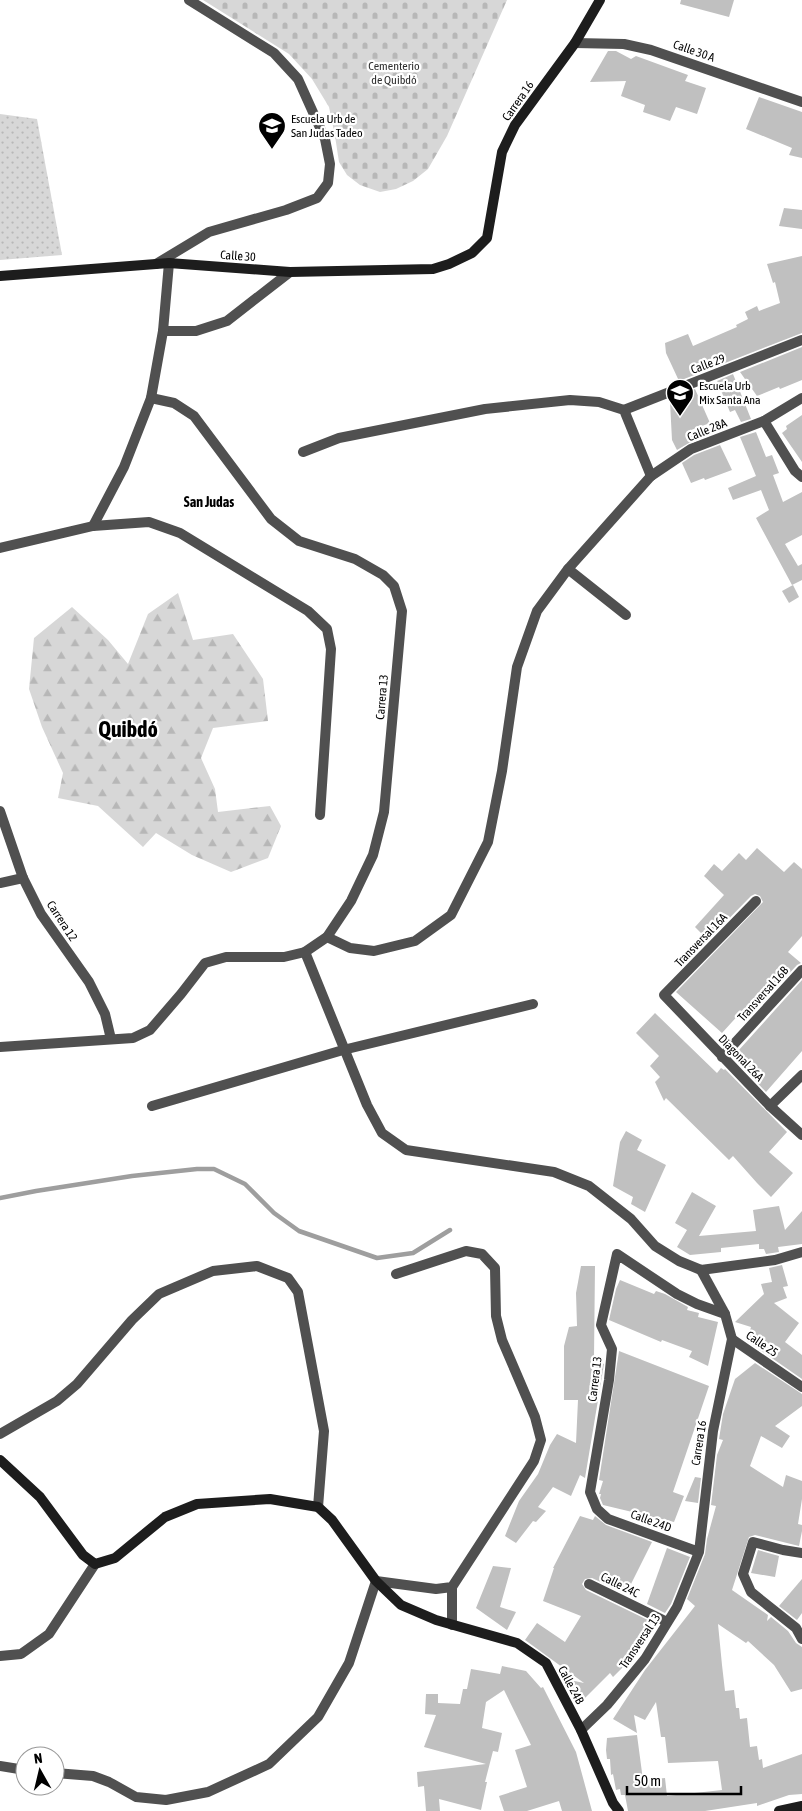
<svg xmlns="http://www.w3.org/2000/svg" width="802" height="1811" viewBox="0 0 802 1811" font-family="'Asap Condensed',sans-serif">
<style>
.grass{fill:url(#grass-dots)}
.forest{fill:url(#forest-firs)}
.cemetery{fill:url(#cemetery-stones)}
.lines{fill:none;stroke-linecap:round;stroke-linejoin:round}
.stream{stroke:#9e9e9e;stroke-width:4.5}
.building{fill:#c0c0c0}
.street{stroke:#505050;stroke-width:10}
.secondary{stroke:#1d1d1d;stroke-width:10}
.labels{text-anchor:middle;stroke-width:4.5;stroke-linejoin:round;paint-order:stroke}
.street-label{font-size:12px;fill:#000;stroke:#fff}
.park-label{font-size:12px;fill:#2e2e2e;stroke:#fff}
.poi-label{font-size:12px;fill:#000;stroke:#fff;text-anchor:start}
.neighbourhood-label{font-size:14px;font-weight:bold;fill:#000;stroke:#fff}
.town-label{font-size:22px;font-weight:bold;fill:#000;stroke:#fff}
</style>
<defs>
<pattern id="grass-dots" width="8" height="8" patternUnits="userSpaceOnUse" patternTransform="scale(1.25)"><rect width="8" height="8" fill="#d7d7d7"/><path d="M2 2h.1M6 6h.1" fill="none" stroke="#b7b7b7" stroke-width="1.8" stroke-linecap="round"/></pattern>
<pattern id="forest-firs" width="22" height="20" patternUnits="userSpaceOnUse" patternTransform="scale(1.25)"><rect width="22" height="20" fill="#d7d7d7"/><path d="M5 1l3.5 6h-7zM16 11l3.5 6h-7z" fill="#b7b7b7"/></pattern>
<pattern id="cemetery-stones" width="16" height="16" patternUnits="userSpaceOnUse" patternTransform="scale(1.25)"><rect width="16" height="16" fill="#d7d7d7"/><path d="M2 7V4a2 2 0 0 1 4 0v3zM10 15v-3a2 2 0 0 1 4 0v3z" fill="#b7b7b7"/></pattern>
</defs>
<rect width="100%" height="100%" fill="#fff"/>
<polygon class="grass" points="0,114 37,119 62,255 0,260"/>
<polygon class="forest" points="178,593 193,640 233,634 263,679 268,721 213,728 201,758 215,789 218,812 270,806 281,826 268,858 231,872 192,855 156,833 143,847 98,806 58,798 63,773 42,727 29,689 34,638 72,607 108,640 128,664 148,614"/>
<polygon class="cemetery" points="203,0 507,0 447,136 428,169 413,181 396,189 380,192 360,185 347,175 339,162 335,136 329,107 312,79 289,54"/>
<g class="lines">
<polyline class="stream" points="0,1198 36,1191 132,1176 197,1169 214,1169 245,1184 274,1213 299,1231 377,1258 413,1253 450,1230"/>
</g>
<g class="building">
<polygon points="681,0 734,0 729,17 680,4"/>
<polygon points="608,51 616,51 631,59 636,56 688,75 685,81 706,88 697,114 676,107 670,121 643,112 645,105 621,96 626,81 590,82"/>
<polygon points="759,97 802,112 802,158 789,155 792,148 746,129"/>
<polygon points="784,208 802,210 802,229 779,226"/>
<polygon points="802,256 802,333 679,381 666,353 665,343 688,334 693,346 737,327 736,325 748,319 745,312 757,306 759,311 780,303 775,282 773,283 767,264"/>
<polygon points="802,347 802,380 780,389 779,387 757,396 740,372"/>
<polygon points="733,374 751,419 741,422 735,410 730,412 717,381"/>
<polygon points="695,389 710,423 691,430 690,432 694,440 677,450 672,440 670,402"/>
<polygon points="802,415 802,462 782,433 787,429 786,426"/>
<polygon points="756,432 766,457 772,455 779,473 773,475 783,502 802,492 802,535 785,544 798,566 802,564 802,580 792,585 756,518 769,510 761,490 733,500 728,488 756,476 740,437"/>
<polygon points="720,445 732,470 705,480 704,478 691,483 682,463 694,455"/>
<polygon points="793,585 799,597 789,603 782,591"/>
<polygon points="757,848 784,872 794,862 802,869 802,936 788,952 801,963 797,965 749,1017 742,1011 722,1033 676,992 763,902 760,896 755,894 751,896 708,940 695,927 724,895 704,876 714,864 722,871 739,853 746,860"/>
<polygon points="802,980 802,1051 766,1092 734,1058 739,1053 738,1051"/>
<polygon points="655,1013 717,1073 721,1068 724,1070 725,1069 787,1132 769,1152 793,1173 771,1197 757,1183 733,1156 729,1160 666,1098 664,1101 655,1082 660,1077 650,1066 659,1056 636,1033"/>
<polygon points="626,1131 642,1140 637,1150 666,1165 645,1212 631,1204 633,1197 613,1186 620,1142"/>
<polygon points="692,1192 716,1206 699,1236 756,1231 753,1210 779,1206 785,1230 802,1211 802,1244 778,1247 779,1252 766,1254 764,1249 759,1249 759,1244 721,1248 721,1252 690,1255 677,1247 687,1230 675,1223"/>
<polygon points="782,1265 788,1286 783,1287 787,1298 774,1303 799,1323 785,1342 802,1355 802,1379 747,1341 751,1327 735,1322 764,1294 761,1284 772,1282 769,1268"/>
<polygon points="581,1266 595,1266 594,1357 595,1359 604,1364 585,1478 580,1475 571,1496 553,1487 538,1507 546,1511 536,1522 533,1521 516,1543 505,1536 519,1501 538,1474 550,1445 557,1434 576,1443 578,1400 564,1400 564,1346 569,1327 577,1326 576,1293"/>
<polygon points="620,1280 654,1294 656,1291 665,1294 688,1307 687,1310 699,1313 698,1317 718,1322 708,1366 689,1357 692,1351 662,1340 661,1342 609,1320 616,1289"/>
<polygon points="619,1351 709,1386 673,1492 684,1496 674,1522 603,1505 600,1498 601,1494 599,1494 603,1481 599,1480"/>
<polygon points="755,1363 802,1394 802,1406 775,1426 790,1436 782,1448 761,1436 750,1466 783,1487 786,1475 802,1481 802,1499 798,1524 802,1525 802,1531 799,1546 755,1535 749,1537 732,1590 768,1615 767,1621 771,1617 788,1631 796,1643 802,1647 802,1689 791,1692 774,1665 748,1641 746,1643 718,1624 722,1665 725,1691 734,1690 736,1708 739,1708 740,1719 747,1718 750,1747 757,1746 759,1760 762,1759 763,1768 802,1754 802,1794 789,1795 757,1806 757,1803 705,1811 628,1811 625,1795 621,1795 620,1789 616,1790 613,1774 611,1775 610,1759 607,1759 606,1750 607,1738 637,1735 643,1780 665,1778 667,1796 722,1790 718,1761 668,1763 665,1737 661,1737 656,1702 645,1720 634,1715 637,1733 613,1719 645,1670 695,1606 687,1599 705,1554 707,1539 716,1506 711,1505 717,1455 723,1440 719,1439 723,1414 735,1379"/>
<polygon points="695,1477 701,1478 698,1503 685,1501"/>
<polygon points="580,1516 593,1520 595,1516 606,1525 652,1542 626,1594 592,1578 585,1579 582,1584 586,1590 652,1622 646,1631 650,1634 619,1663 623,1667 613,1677 610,1673 580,1703 565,1679 584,1683 525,1640 537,1623 565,1642 581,1616 543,1601 554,1568 553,1568"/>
<polygon points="667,1548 690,1557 671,1604 665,1613 647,1604"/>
<polygon points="758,1550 779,1556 775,1577 751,1573"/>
<polygon points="493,1566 511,1568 500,1607 516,1612 507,1630 476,1608"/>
<polygon points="802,1579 802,1613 797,1620 779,1606"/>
<polygon points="502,1666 526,1671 541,1688 543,1687 576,1752 592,1811 562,1811 559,1801 527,1811 504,1811 499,1796 527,1787 515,1750 531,1745 504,1690 486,1702 482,1728 502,1733 498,1752 493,1751 485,1782 487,1782 481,1810 439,1799 440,1811 426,1811 424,1786 418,1787 417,1772 486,1764 424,1747 436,1715 425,1714 426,1694 438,1694 438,1703 460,1704 463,1689 467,1689 471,1669 500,1674"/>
</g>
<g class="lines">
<g class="street">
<polyline points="575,43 624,44 651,50 802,102"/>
<polyline points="156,264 209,232 286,210 317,198 328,183 330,164 325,139 298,79 274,53 189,0"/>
<polyline points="163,331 196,331 227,321 290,272"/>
<polyline points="624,410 802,340"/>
<polyline points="764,421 795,471 802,477"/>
<polyline points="303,452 339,438 485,409 570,400 599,402 624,410 651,476"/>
<polyline points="93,526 124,467 151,398 163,331 169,263"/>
<polyline points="0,548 93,526 149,522 180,533 308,611 327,629 331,649 320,815"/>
<polyline points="568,569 626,615"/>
<polyline points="0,811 23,878 41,914 89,982 105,1014 111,1039"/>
<polyline points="0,883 23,878"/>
<polyline points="756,901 664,995 770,1106 802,1135"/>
<polyline points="327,937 350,948 374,951 415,941 451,915 488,842 502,771 517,667 537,611 568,569 651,476 691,449 764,421 802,398"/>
<polyline points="305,952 367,1105 382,1133 406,1150 554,1172 589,1186 631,1219 655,1246 679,1261 701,1270 775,1260 802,1252"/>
<polyline points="0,1047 133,1038 150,1030 181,994 205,963 226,957 284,957 305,952 327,937 351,901 373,855 384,812 402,611 394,586 383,575 355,559 299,541 271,519 194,416 174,403 151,398"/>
<polyline points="722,1057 802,970"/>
<polyline points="152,1106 343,1050 533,1004"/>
<polyline points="770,1106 802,1075"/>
<polyline points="701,1270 725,1314"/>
<polyline points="732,1339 802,1387"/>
<polyline points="0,1434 57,1401 77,1384 132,1320 159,1294 213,1271 257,1266 288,1278 298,1292 324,1431 318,1507"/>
<polyline points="802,1553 783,1550 753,1542 743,1574 751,1592 796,1628 802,1639"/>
<polyline points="589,1584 667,1622"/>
<polyline points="452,1625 452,1587"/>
<polyline points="0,1656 21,1654 49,1634 95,1564"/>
<polyline points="581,1730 607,1705 645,1659 677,1607 699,1552 713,1431 732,1339 725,1314 697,1304 677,1294 617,1254 601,1325 612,1349 609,1380 590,1492 597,1509 608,1519 699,1552"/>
<polyline points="0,1766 25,1770"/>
<polyline points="55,1773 93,1776 109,1782 136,1797 166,1800 208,1792 269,1764 318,1717 349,1663 376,1581 436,1589 452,1587 534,1461 541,1440 535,1417 502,1340 496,1316 495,1268 482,1254 466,1251 396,1274"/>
</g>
<g class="secondary">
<polyline points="0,276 169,263 290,272 433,269 449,264 472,253 487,238 502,152 515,125 575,43 600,0"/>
<polyline points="0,1460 40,1497 83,1555 95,1564 115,1558 165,1517 197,1504 270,1499 318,1507 332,1520 376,1581 401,1605 436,1620 517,1643 546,1663 581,1730 613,1803 619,1811"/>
<polyline points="779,1811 802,1806"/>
</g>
</g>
<defs>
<symbol id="school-pin" viewBox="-11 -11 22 30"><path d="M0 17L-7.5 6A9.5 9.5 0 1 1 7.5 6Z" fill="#000" stroke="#fff"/><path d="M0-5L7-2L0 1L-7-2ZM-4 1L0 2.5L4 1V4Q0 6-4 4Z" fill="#fff"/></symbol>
</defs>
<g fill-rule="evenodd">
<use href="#school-pin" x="256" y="110" width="32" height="43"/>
<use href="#school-pin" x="664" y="377" width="32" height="43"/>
</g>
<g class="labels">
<g class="street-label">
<text transform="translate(694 51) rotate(19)" y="4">Calle 30 A</text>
<text transform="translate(518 101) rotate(-55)" y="4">Carrera 16</text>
<text transform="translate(238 256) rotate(4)" y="4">Calle 30</text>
<text transform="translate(708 364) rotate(-21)" y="4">Calle 29</text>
<text transform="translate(707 430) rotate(-22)" y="4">Calle 28A</text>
<text transform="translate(382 697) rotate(-85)" y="4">Carrera 13</text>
<text transform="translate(62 921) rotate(57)" y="4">Carrera 12</text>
<text transform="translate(701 940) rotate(-46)" y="4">Transversal 16A</text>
<text transform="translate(763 994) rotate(-48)" y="4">Transversal 16B</text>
<text transform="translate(741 1058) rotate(46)" y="4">Diagonal 26A</text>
<text transform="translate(762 1344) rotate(34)" y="4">Calle 25</text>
<text transform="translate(595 1379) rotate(-83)" y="4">Carrera 13</text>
<text transform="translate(699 1443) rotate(-81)" y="4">Carrera 16</text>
<text transform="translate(651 1521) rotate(20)" y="4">Calle 24D</text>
<text transform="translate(620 1585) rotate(26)" y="4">Calle 24C</text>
<text transform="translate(640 1641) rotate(-56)" y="4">Transversal 13</text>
<text transform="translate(571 1685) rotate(62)" y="4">Calle 24B</text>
</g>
<g class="park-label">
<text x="394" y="70">Cementerio<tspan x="394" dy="14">de Quibdó</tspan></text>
</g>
<g class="poi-label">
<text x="291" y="123">Escuela Urb de<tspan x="291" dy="14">San Judas Tadeo</tspan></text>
<text x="699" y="390">Escuela Urb<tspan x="699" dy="14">Mix Santa Ana</tspan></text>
</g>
<g class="neighbourhood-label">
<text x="209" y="507">San Judas</text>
</g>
<g class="town-label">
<text x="128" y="737">Quibdó</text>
</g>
</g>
<g transform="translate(40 1771) rotate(352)"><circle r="24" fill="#ffffff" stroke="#999999"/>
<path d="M0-4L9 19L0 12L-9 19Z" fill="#000000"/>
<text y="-8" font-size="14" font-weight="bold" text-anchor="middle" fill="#000000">N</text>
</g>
<path d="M627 1786v8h114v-8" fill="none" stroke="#000000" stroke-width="2.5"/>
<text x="634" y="1786" font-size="15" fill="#000000" stroke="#ffffff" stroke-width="4" paint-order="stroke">50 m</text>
</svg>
